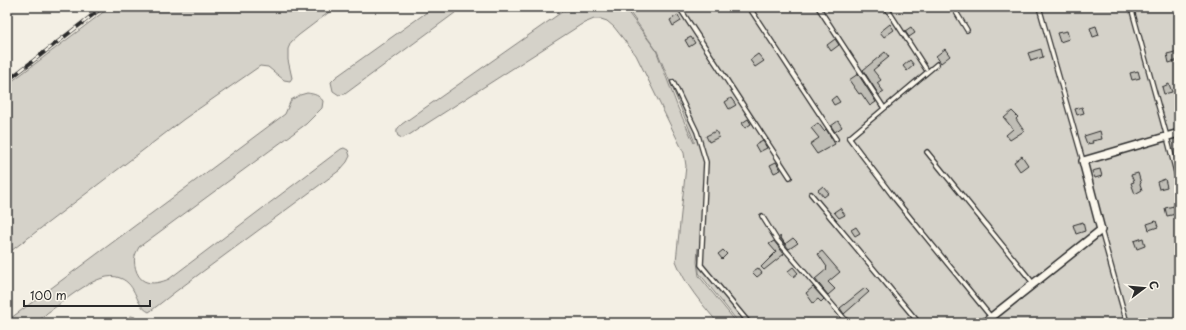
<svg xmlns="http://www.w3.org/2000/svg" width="1186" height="330" viewBox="0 0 1186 330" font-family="'Playpen Sans',sans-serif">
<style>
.green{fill:#d5d2c9;stroke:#807e7a}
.building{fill:#c0beb6;stroke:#2b2b2b}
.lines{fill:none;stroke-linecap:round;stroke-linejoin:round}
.service-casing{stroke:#2b2b2b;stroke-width:6}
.minor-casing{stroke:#2b2b2b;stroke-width:10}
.service{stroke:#fbf7ec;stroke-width:3.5}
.minor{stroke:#fbf7ec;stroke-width:7}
.rail-casing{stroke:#2b2b2b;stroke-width:4}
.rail{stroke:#fbf7ec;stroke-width:2.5;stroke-dasharray:8;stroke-linecap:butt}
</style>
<rect width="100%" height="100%" fill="#f3efe4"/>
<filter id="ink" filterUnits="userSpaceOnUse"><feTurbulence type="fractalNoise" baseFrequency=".025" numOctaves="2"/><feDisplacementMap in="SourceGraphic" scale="8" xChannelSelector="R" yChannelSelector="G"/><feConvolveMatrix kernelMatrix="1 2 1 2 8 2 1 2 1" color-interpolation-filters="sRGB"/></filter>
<g filter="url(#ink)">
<g class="green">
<polygon points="110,7 336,7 299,35 291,42 288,49 288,60 292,78 290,81 284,80 268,67 260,66 184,119 7,254 7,85"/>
<polygon points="434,7 463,7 345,94 339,95 333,91 331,82 336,77"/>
<path d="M569,7H624L656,50L678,108L694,143V140L657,51L626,7H1179V323H739L699,273L698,248L697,262L699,276L737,323H718C702,304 685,285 676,261L686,166L684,153L636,55L614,27L607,21L601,19H594L582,24L409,135L402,138L398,136C395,130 398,128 402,124Z"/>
<path d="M307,93C314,94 319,95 323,101L322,108L306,124L139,247C138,249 137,251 136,253C132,261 136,277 144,281C152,285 162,282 169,279L341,149L344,148L348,150L350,156L347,162L340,170L175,292L152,310L149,312C134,305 138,285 120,278C99,269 64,302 47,313C44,316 39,321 35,323C30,324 13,323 7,323V321L285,114L291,100L300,95Z"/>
<polygon points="131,316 135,317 136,323 119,323"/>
</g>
<g class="building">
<polygon points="678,15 681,21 673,26 670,20"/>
<polygon points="890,24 894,30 884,37 880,32"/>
<polygon points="1096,26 1099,35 1093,37 1090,28"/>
<polygon points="911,27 915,33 909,37 905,31"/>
<polygon points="1067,31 1069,39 1060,42 1057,33"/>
<polygon points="691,37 695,43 689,47 685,40"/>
<polygon points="835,39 839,45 831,51 827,45"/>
<polygon points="945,49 950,56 941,63 936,56"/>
<polygon points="1041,49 1043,57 1031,61 1028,53"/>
<polygon points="1179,51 1179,60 1169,63 1167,54"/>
<polygon points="885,52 889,57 873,70 881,80 877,83 884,92 879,95 863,70"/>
<polygon points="758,54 764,61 755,67 750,60"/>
<polygon points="910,60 914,65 907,71 903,66"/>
<polygon points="1138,71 1140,78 1132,80 1130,73"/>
<polygon points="858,74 876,102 870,106 861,93 859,94 849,80"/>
<polygon points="1169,84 1172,92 1164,94 1162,87"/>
<polygon points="836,96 840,102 834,105 831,100"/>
<polygon points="731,98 736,105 729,109 725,102"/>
<polygon points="1082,107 1084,113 1077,115 1075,109"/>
<polygon points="1012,111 1018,117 1016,119 1024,131 1010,140 1006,135 1013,129 1004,118"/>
<polygon points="748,119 751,124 745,128 742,123"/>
<polygon points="838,121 842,127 835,132 831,126"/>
<polygon points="818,123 824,131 826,129 835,144 817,154 810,144 819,138 811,128"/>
<polygon points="716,131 719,137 709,142 706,136"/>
<polygon points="1100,131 1102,139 1092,141 1093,143 1087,144 1084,136"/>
<polygon points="763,141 767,148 759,152 755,145"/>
<polygon points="1022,156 1028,165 1020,171 1014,162"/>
<polygon points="776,162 781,170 774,173 770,165"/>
<polygon points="1100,169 1102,176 1095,178 1092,171"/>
<polygon points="1138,173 1141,183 1140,184 1142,190 1135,194 1131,183 1134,182 1131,175"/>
<polygon points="1165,179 1167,187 1159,189 1157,182"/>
<polygon points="823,186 829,193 824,197 818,190"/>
<polygon points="1174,206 1176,214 1167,216 1165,208"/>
<polygon points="840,208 845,215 839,218 834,212"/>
<polygon points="1156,221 1158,227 1149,230 1147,224"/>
<polygon points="1083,222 1085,231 1076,234 1073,225"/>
<polygon points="856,227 860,233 855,236 851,230"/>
<polygon points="780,236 785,244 793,238 798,243 789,249 780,238"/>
<polygon points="1143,238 1145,246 1137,249 1134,241"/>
<polygon points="774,241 784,254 764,270 761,267 776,252 769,244"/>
<polygon points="723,250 727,254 722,259 718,254"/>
<polygon points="822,251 840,272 828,282 835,289 828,295 815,279 827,269 826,268 827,267 818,254"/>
<polygon points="793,267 798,273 793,277 788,271"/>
<polygon points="758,268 762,273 757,277 752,272"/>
<polygon points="813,287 824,299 821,302 818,299 813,303 806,293"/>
<polygon points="865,288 869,292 844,314 840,308"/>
</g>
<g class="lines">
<defs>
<g id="service">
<polyline points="679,7 790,177"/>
<polyline points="749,7 836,139"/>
<polyline points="818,7 884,108"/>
<polyline points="886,7 926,69"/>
<polyline points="953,7 967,30"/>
<polyline points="1039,7 1083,161"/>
<polyline points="1131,7 1167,137 1179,184"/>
<polyline points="937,64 849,138 895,199 991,317"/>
<polyline points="673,82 697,132 706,162 701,265 749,323"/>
<polyline points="927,152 1033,283"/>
<polyline points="811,194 919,323"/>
<polyline points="762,216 777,240 848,323"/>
<polyline points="1101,230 1127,323"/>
</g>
<polyline id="minor" points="984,323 1101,230 1083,161 1179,133"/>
</defs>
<use href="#service" class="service-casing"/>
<use href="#minor" class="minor-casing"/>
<use href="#service" class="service"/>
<use href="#minor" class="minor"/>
<defs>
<polyline id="rail" points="7,81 103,7"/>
</defs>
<use href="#rail" class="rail-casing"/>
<use href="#rail" class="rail"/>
</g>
</g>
<rect width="1186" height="330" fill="none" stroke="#fbf7ec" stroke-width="24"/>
<rect x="12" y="12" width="1162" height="306" fill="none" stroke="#2b2b2b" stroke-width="1.5" filter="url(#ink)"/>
<g transform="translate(1144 288) rotate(74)" stroke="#fbf7ec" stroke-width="3" paint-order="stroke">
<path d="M0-3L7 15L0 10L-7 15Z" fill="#2b2b2b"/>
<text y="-6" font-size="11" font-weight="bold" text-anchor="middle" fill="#2b2b2b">С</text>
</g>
<path d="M24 300v6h126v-6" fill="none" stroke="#2b2b2b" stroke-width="2"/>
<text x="30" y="300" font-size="12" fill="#2b2b2b" stroke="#fbf7ec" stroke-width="3" paint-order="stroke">100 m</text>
</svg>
